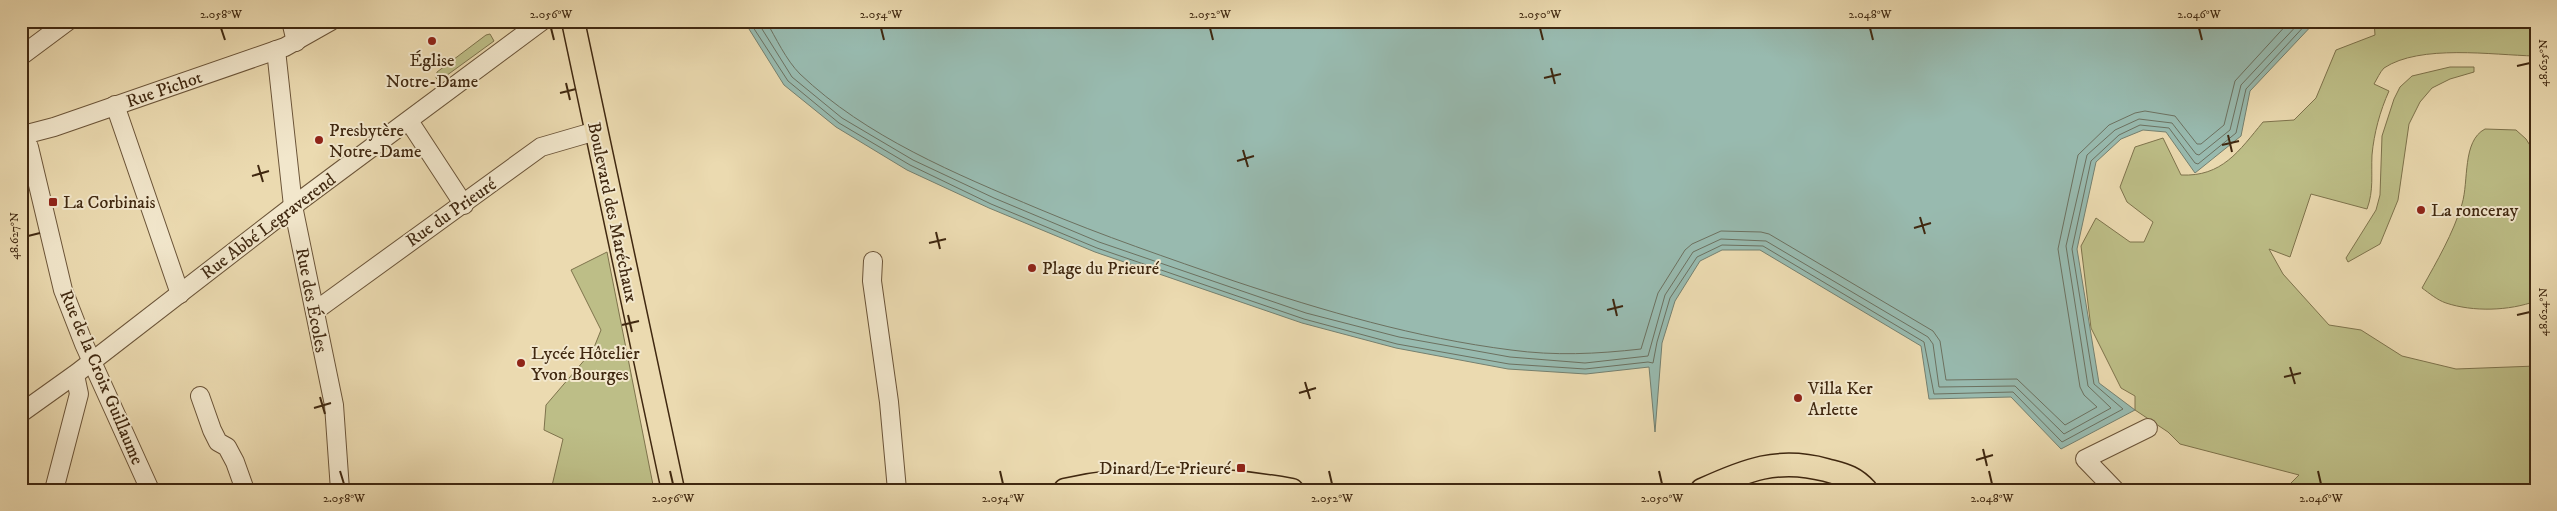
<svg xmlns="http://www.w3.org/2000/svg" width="2557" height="511" viewBox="0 0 2557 511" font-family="'IM FELL DW Pica',serif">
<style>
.green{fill:#bdbe87;stroke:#7e734c}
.water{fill:#98baaf;stroke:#75806f}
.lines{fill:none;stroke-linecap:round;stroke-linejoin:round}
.shore{stroke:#6c7160;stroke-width:1}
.minor-casing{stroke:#6b5438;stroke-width:20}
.major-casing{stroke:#402810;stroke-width:25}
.minor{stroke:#f2e7cc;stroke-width:18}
.major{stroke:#ebdab0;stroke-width:22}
.ticks{fill:none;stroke:#402810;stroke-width:2}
.poi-dot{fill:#8f2418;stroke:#f2e7cc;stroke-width:2}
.labels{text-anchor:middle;stroke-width:4;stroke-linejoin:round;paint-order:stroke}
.poi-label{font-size:18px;fill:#402810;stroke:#f2e7cc;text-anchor:start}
.street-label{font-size:18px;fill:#402810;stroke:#f2e7cc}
.neatline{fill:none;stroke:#402810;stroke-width:2}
.ticks-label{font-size:12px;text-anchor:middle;fill:#402810}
</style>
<rect width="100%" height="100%" fill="#ebdab0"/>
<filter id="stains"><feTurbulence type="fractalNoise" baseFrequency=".004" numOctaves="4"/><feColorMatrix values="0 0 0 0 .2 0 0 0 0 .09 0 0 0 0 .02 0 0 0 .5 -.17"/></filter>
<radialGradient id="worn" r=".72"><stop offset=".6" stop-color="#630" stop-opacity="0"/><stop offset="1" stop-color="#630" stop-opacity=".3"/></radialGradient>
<g class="green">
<path d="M2374,21H2536L2535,56C2492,55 2420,44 2384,68C2380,72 2377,79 2374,84L2389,91C2380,111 2374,133 2372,155C2371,175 2374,190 2367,209L2311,194L2290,257L2269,249L2283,274L2329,325L2361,330L2402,356L2456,369L2536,366V490H2284L2299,475L2180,444L2168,432L2135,410V396L2121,388L2091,328L2081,246L2096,218L2130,242H2144L2153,222L2127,202L2120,187L2135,147L2163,138L2181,175C2222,177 2239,151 2263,122L2294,120L2316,98L2336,50L2375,35Z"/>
<polygon points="490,34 494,41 439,81 436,78 437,72 486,35"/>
<polygon points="2450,67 2474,67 2474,72 2450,79 2432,88 2420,102 2409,124 2398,200 2380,244 2348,262 2346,258 2376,210 2380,195 2382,136 2394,99 2400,87 2412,76"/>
<path d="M2485,129L2516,130L2526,139L2536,155V301C2509,311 2473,312 2446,303C2437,300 2429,293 2422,288C2437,261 2453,234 2462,204C2469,181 2462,141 2485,129Z"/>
<polygon points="607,252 654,490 551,490 563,439 544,430 546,405 593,350 601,330 571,270"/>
</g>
<polygon class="water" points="744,21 2316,21 2250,91 2241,136 2195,173 2166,132 2143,130 2121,139 2096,162 2077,249 2099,383 2135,410 2061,449 2011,397 1929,399 1921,346 1760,250 1722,250 1700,261 1675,301 1662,343 1655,432 1649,367 1586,374 1508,369 1396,348 1302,323 1095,252 989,208 907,170 836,127 784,85"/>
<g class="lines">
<g class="shore">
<polyline points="749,21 788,81 839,123 910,165 991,204 1097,248 1304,319 1397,344 1509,364 1585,369 1648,362 1653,363 1657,342 1670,298 1697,257 1722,245 1763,246 1924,342 1934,394 2013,392 2062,442 2123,409 2094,384 2072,249 2091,161 2119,135 2140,125 2169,128 2195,163 2198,164 2236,133 2246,89 2309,21"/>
<polyline points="757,21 792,77 842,118 913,160 994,198 1099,242 1306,313 1399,337 1510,357 1585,363 1648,356 1665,295 1693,252 1721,239 1766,241 1928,337 1933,344 1939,387 2015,386 2064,434 2111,408 2088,386 2066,246 2087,155 2115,130 2139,119 2172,123 2196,154 2199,155 2230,130 2241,85 2301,21"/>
<path d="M766,21C776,38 786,60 800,74C866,137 956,174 1039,209C1103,236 1168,258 1234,281C1324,311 1416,338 1511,350C1555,356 1596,354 1641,349L1658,293L1685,250L1692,244L1721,231L1761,232L1769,234L1933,331L1940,341L1946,380L2017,379L2065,425L2097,407L2084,395L2080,387L2058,249L2078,155L2109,125L2135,113L2145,111L2175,116L2197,144H2201L2224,125L2235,81L2290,21"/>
</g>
<defs>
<g id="minor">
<polyline points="291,21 296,42"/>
<polyline points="276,50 293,206 334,405 340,490"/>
<polyline points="21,56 68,21"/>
<polyline points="115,105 180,294"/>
<polyline points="409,121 464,205"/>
<polyline points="31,133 54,127 285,47 331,21"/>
<polyline points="29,147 63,290 84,344 150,490"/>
<polyline points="873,261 872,281 889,402 897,490"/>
<polyline points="315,311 541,147 596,131"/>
<polyline points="200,396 212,430 218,442 227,447 235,462 245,490"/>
<polyline points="21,413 77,373 293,206 542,21"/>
<polyline points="54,490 79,394 75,375"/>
<polyline points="2115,490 2085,459 2148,428"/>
</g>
<g id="major">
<polyline points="573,21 673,490"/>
<path d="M1065,490C1139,473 1217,477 1292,490"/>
<path d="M1702,490C1746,470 1778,457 1826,470C1844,475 1853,476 1866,490"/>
</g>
</defs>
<use href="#minor" class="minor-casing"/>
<use href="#major" class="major-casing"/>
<use href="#minor" class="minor"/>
<use href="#major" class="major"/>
</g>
<path class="ticks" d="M221,28L225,40M551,28L554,40M881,28L884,40M1210,28L1213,40M1540,28L1543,40M1870,28L1873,40M2199,28L2202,40M2517,66L2530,63M1551,68L1555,84M1544,78L1561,74M566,83L570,100M560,93L576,89M2228,135L2232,152M2222,145L2239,141M1243,150L1248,167M1237,161L1254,156M258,165L263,182M252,176L269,171M1920,217L1925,234M1914,228L1931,223M936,232L940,249M28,236L40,233M929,243L946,239M1613,299L1617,316M1607,310L1623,306M628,315L632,332M2517,315L2530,312M622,325L639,321M2290,367L2295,384M2284,377L2301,373M1305,382L1310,399M1299,393L1316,388M320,397L325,414M314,408L331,403M1983,449L1987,466M1976,460L1993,455M340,471L344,484M670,471L673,484M1000,471L1003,484M1329,471L1332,484M1659,471L1662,484M1989,471L1992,484M2318,471L2321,484"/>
<g class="poi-dot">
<circle cx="432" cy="41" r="5"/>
<circle cx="319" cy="140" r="5"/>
<rect x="48" y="197" width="10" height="10" rx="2.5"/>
<circle cx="2421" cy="210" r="5"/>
<circle cx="1032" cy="268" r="5"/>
<circle cx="521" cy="363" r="5"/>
<circle cx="1798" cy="398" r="5"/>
<rect x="1236" y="463" width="10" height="10" rx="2.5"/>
</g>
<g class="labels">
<g class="poi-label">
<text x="432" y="66" text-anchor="middle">Église<tspan x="432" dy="21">Notre-Dame</tspan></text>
<text x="329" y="136">Presbytère<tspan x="329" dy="21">Notre-Dame</tspan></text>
<text x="63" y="208">La Corbinais</text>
<text x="2431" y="216">La ronceray</text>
<text x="1042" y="274">Plage du Prieuré</text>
<text x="531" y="359">Lycée Hôtelier<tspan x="531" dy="21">Yvon Bourges</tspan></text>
<text x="1808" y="394">Villa Ker<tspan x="1808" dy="21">Arlette</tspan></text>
<text x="1231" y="474" text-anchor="end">Dinard/Le Prieuré</text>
</g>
<g class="street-label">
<text transform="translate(164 89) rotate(-19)" y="6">Rue Pichot</text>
<text transform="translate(451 212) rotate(-35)" y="6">Rue du Prieuré</text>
<text transform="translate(613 212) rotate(78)" y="6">Boulevard des Maréchaux</text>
<text transform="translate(268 226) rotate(-37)" y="6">Rue Abbé Legraverend</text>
<text transform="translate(312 300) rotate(79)" y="6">Rue des Écoles</text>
<text transform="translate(102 377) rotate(67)" y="6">Rue de la Croix Guillaume</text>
</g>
</g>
<rect width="2557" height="511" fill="none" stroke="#ebdab0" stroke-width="55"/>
<rect x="28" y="28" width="2502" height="456" class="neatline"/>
<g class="ticks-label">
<text x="221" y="18">2.058°W</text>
<text x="551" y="18">2.056°W</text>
<text x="881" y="18">2.054°W</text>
<text x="1210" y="18">2.052°W</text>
<text x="1540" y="18">2.050°W</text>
<text x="1870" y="18">2.048°W</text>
<text x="2199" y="18">2.046°W</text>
<text transform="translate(2543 63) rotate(-90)" y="4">48.625°N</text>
<text transform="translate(14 236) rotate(-90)" y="4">48.627°N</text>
<text transform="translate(2543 312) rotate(-90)" y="4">48.624°N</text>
<text x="344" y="502">2.058°W</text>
<text x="673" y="502">2.056°W</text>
<text x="1003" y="502">2.054°W</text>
<text x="1332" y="502">2.052°W</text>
<text x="1662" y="502">2.050°W</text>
<text x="1992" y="502">2.048°W</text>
<text x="2321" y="502">2.046°W</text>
</g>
<rect width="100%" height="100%" filter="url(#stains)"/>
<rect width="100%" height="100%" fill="url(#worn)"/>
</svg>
